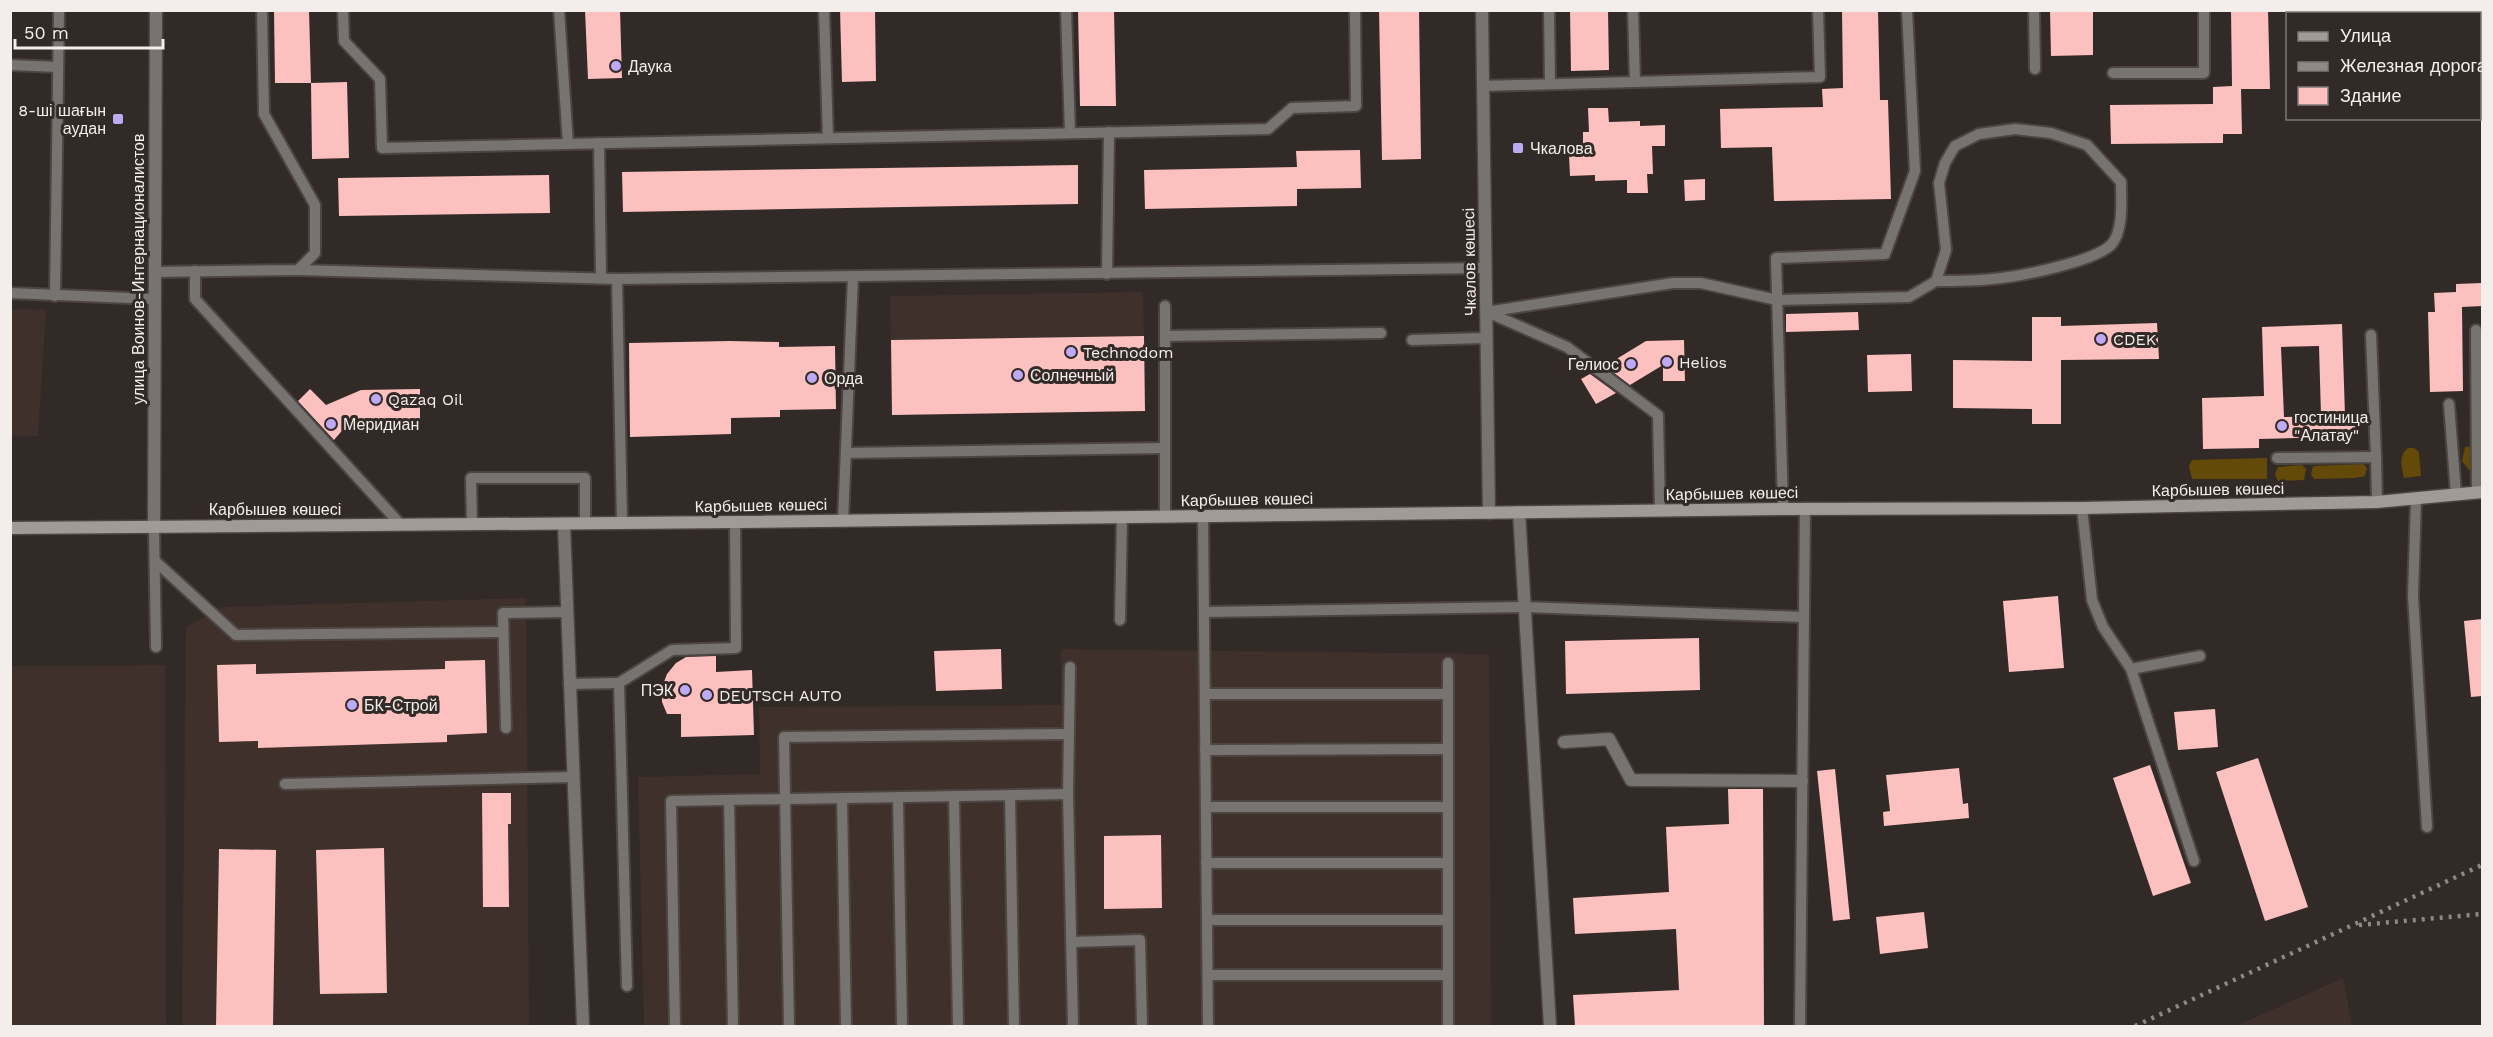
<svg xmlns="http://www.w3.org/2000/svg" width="2493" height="1037" viewBox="0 0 2493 1037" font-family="'Work Sans',sans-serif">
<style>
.built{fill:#3f302b}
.green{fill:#644a08}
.building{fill:#fcc0be;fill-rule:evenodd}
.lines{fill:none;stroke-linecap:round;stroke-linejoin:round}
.service-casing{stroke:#4d4542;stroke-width:14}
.minor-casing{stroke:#4d4542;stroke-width:15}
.tertiary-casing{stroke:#4d4542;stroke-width:15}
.secondary-casing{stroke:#4d4542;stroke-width:15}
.service{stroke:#767370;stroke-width:10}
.minor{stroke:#767370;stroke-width:12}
.tertiary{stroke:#767370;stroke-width:12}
.secondary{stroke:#a19b96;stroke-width:12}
.rail{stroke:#8f8885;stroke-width:4.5;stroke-dasharray:3 6;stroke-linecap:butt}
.poi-dot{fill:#bea9f5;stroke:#322a26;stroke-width:2}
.labels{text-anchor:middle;stroke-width:6;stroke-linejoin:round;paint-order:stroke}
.poi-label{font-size:16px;fill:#f3edeb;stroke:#322a26;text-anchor:start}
.street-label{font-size:16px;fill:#f3edeb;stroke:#322a26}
</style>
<rect width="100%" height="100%" fill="#322a26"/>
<g class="built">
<polygon points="1143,292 1144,336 891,340 890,296"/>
<polygon points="11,309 46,310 38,436 11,436"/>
<polygon points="526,598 529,1026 182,1026 186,627 222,607"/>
<polygon points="1061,649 1489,654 1491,1026 644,1026 638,777 760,774 759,707 1061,705"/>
<polygon points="165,665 166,1026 11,1026 11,666"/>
<polygon points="2343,978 2352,1026 2236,1026"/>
</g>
<g class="green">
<polygon points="2482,445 2482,469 2469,470 2462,461 2465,447"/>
<path d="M2408,448H2414L2419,452L2421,476L2404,478C2402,467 2398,456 2408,448Z"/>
<polygon points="2267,458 2267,479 2192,479 2189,466 2192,460"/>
<polygon points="2363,464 2367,468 2365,476 2355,478 2314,479 2311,474 2313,466"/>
<polygon points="2302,465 2306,469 2304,480 2278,481 2275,474 2278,467"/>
</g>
<g class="building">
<polygon points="274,10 309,10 311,83 275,83"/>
<polygon points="585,10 620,10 622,78 588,79"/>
<polygon points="840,10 875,10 876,81 842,82"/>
<polygon points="1078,10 1114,10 1116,106 1080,106"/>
<polygon points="1379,10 1419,10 1421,159 1382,160"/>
<polygon points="1570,10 1608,10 1609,70 1571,71"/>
<polygon points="1842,10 1878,10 1880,100 1888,100 1891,199 1774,201 1772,147 1721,148 1720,109 1823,107 1822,89 1843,88"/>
<polygon points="2050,10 2093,10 2093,55 2051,56"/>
<polygon points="2231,10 2268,10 2270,89 2241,89 2242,134 2223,134 2223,143 2111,144 2110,105 2213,104 2213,87 2232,86"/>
<polygon points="347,82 349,158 312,159 311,83"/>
<polygon points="1588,108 1608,108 1609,122 1640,121 1640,126 1665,125 1665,146 1652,146 1653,174 1647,174 1648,193 1627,193 1627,180 1595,181 1595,175 1570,176 1569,155 1583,155 1583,132 1589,132"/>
<polygon points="1360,150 1361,188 1297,189 1297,206 1145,209 1144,170 1297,167 1296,151"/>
<polygon points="1078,165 1078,204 623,212 622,172"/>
<polygon points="549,175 550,213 339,216 338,178"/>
<polygon points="1705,179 1705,200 1685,201 1684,180"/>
<polygon points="2482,283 2482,306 2462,307 2463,391 2430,392 2428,312 2435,312 2434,293 2456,292 2456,284"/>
<polygon points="1858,312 1859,330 1786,332 1786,314"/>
<polygon points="2032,317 2061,317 2061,326 2157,323 2159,359 2061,360 2061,424 2032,424 2032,409 1953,408 1953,360 2032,361"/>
<path d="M2342,324L2345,415H2359L2360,436L2259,439V448L2203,449L2202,398L2264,396L2262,327ZM2319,346L2321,416L2284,417L2281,347Z"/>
<polygon points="1144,336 1145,411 892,415 891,340"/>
<polygon points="1684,340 1685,381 1663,381 1663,365 1630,385 1605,366 1646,341"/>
<polygon points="730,341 779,342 779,347 835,346 836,409 780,410 780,417 731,418 731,434 630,437 629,343"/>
<polygon points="1911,354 1912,391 1868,392 1867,355"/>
<polygon points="1590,374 1616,393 1596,404 1581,379"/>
<polygon points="310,389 326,405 361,390 420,389 420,425 346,426 334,440 298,401"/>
<polygon points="2058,596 2064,668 2009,672 2003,601"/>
<polygon points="2482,619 2482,696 2471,697 2464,621"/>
<polygon points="1699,638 1700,690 1566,694 1565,641"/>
<polygon points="1001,649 1002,689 936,691 934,651"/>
<polygon points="716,656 716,672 752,670 754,735 681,737 681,714 667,714 662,702 662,687 667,674 676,663 686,657"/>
<polygon points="485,660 487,733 447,735 447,742 258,748 258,741 219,742 217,665 256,664 256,674 445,669 445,661"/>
<polygon points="2215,709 2218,747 2178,750 2174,712"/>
<polygon points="2258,758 2308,907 2265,921 2216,772"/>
<polygon points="2150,765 2191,883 2153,896 2113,778"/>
<polygon points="1959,768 1963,804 1968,803 1969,818 1884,826 1883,812 1890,811 1886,775"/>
<polygon points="1835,769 1850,919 1833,921 1817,771"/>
<polygon points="1728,789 1763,789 1764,1026 1575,1026 1573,995 1679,990 1676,929 1575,934 1573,898 1669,892 1666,827 1729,824"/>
<polygon points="482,793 511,793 511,824 508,824 509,907 483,907"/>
<polygon points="1161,835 1162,908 1104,909 1104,836"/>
<polygon points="384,848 387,993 320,994 316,850"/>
<polygon points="219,849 276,850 273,1026 216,1026"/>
<polygon points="1924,912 1928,948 1880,954 1876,917"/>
</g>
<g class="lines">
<defs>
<g id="service">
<polyline points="343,10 344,41 380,79 382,148 1268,129 1292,108 1356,106 1355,10"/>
<polyline points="559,10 568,144"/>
<polyline points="824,10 828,138"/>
<polyline points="1066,10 1070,133"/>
<polyline points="1549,10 1550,84"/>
<polyline points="1633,10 1635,82"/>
<polyline points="2034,10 2035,69"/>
<polyline points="2368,10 2368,14"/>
<polyline points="10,65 58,67"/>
<polyline points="2480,70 2482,70"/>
<polyline points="2113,73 2204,73 2204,10"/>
<polyline points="1483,86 1820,77 1818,10"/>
<polyline points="599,143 601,278"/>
<polyline points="298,270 617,279 1486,268"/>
<polyline points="195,271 195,299 401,525"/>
<polyline points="154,272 298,270 315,253 315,205 264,114 262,10"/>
<polyline points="1107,274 1109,132"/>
<polyline points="617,279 622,523"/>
<polyline points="10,293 154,299"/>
<polyline points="55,296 59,10"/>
<path d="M1486,312L1673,283H1701L1777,300L1909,297L1936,281L1946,250L1939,183L1945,163L1955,146L1979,134L2015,129L2051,133L2087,145L2121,182C2121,200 2124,231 2111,245C2093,262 2018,277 1992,279C1974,281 1955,281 1936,281"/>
<polyline points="1487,312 1567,347 1658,415 1660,511"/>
<polyline points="2476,330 2477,493"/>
<polyline points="2371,335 2376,457"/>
<polyline points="1165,336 1381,333"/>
<polyline points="1412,340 1486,338"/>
<polyline points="2449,404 2456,494"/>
<polyline points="846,453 1165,448"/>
<polyline points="2277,458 2376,457 2377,502"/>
<polyline points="2416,499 2413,596 2427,827"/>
<polyline points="2082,508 2092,600 2103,627 2131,669 2194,861"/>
<polyline points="1783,509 1776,258 1885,254 1915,171 1907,10"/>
<polyline points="1203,516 1208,1026"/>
<polyline points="1165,517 1165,306"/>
<polyline points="843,521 853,276"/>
<polyline points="472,524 471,478 585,478 585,523"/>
<polyline points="154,527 156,647"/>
<polyline points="155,561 236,635 503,632"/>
<polyline points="1204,612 1524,607 1804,617"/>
<polyline points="1120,620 1122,517"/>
<polyline points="1070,667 1068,794 1073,1026"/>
<polyline points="2131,669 2200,656"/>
<polyline points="569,684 619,683"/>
<polyline points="1205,694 1448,694"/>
<polyline points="506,728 503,613 566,612"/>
<polyline points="1205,750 1448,749"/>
<polyline points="285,784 572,777"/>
<polyline points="1010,795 1014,1026"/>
<polyline points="954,796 958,1026"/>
<polyline points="898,797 902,1026"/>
<polyline points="842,798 846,1026"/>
<polyline points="729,800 733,1026"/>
<polyline points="1206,807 1448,807"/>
<polyline points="1206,863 1448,863"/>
<polyline points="1207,920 1448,920"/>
<polyline points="1071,942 1140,940 1142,1026"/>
<polyline points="1208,975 1448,975"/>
<polyline points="627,986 619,683 672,650 736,648 735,522"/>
<polyline points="675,1026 671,801 1068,794"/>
<polyline points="789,1026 784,737 1069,734"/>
<polyline points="1448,1026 1448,663"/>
<polyline points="1800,1026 1805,508"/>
</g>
<g id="minor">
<polyline points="564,524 583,1026"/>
<polyline points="1564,742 1609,739 1631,780 1802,781"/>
</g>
<g id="tertiary">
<polyline points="1482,10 1489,513"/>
<polyline points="1519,512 1550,1026"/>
<polyline points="154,527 156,10"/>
</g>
<polyline id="secondary" points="10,528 735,522 1783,509 2082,508 2377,502 2482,492"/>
</defs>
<use href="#service" class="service-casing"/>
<use href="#minor" class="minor-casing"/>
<use href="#tertiary" class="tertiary-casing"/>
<use href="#secondary" class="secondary-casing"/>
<use href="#service" class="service"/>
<use href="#minor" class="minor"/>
<use href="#tertiary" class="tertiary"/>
<use href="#secondary" class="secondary"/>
<g class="rail">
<polyline points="2359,925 2482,914"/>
<polyline points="2135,1026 2482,865"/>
</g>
</g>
<g class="poi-dot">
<circle cx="616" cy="66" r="6"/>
<rect x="112" y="113" width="12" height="12" rx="3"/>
<rect x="1512" y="142" width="12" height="12" rx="3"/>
<circle cx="2101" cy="339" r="6"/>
<circle cx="1071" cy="352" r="6"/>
<circle cx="1667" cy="362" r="6"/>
<circle cx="1631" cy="364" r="6"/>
<circle cx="1018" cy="375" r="6"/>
<circle cx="812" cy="378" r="6"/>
<circle cx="376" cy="399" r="6"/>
<circle cx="331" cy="424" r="6"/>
<circle cx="2282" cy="426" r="6"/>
<circle cx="685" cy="690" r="6"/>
<circle cx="707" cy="695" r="6"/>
<circle cx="352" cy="705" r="6"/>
</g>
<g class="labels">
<g class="poi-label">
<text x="628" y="72">Даука</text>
<text x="106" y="116" text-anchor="end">8-ші шағын<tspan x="106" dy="18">аудан</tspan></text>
<text x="1530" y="154">Чкалова</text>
<text x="2113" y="345">CDEK</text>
<text x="1083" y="358">Technodom</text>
<text x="1679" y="368">Helios</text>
<text x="1619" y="370" text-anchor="end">Гелиос</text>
<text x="1030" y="381">Солнечный</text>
<text x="824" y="384">Орда</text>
<text x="388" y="405">Qazaq Oil</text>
<text x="2294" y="423">гостиница<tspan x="2294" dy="18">"Алатау"</tspan></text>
<text x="343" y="430">Меридиан</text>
<text x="673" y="696" text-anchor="end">ПЭК</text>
<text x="719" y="701">DEUTSCH AUTO</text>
<text x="364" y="711">БК-Строй</text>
</g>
<g class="street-label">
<text transform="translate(1469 262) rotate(-91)" y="6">Чкалов көшесі</text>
<text transform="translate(138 269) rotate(-90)" y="6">улица Воинов-Интернационалистов</text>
<text transform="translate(2218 489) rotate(-1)" y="6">Карбышев көшесі</text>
<text transform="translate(1732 493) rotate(-1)" y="6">Карбышев көшесі</text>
<text transform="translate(1247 499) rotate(-1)" y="6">Карбышев көшесі</text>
<text transform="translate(761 505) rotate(-1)" y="6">Карбышев көшесі</text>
<text x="275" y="515">Карбышев көшесі</text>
</g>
</g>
<rect width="2493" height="1037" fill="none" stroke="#f3edeb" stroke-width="24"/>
<rect x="2286" y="12" width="195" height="108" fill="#322a26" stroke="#7f7875" stroke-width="1.5"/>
<rect x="2298" y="32" width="30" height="9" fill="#a19b96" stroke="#7f7875" stroke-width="1.5"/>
<text x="2340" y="42" font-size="18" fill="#f3edeb">Улица</text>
<rect x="2298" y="62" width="30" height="9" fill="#8f8885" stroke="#7f7875" stroke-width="1.5"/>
<text x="2340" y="72" font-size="18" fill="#f3edeb">Железная дорога</text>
<rect x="2298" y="87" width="30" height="18" fill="#fcc0be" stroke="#7f7875" stroke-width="1.5"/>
<text x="2340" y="102" font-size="18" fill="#f3edeb">Здание</text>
<path d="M15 39v9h148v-9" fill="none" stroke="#f3edeb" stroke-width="3"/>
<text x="24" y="39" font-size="18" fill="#f3edeb" stroke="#322a26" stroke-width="4.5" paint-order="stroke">50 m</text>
</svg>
